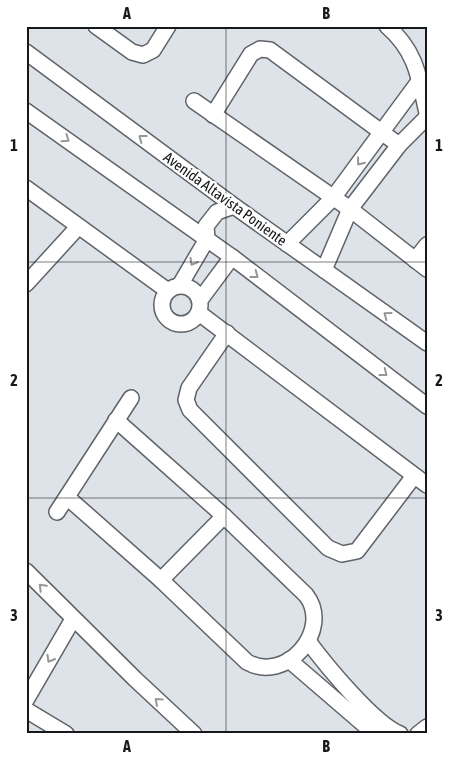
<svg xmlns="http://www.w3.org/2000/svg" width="453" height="760" viewBox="0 0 453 760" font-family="'Asap Condensed',sans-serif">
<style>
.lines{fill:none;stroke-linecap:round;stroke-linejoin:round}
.minor-casing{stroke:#5f6368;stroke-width:18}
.minor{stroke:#fff;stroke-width:15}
.oneway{stroke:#979798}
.grid{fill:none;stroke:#17181a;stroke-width:1;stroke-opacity:0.55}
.labels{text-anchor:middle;stroke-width:4.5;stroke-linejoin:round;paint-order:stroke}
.street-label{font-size:15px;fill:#17181a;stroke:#fff}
.neatline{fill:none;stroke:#17181a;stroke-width:2}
.grid-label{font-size:16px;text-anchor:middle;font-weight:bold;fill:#17181a}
</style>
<rect width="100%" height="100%" fill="#dee3e9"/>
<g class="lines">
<defs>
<g id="minor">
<polyline points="96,26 132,52 143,55 153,50 168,26"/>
<path d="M387,26C416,51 419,77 427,113"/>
<polyline points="26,52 234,206 427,343"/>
<polyline points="194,101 350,209 427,269"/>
<polyline points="26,111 232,257 427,406"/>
<polyline points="213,115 251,54 260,49 270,50 399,145"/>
<polyline points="26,188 168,291"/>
<polyline points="287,244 333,198 420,80"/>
<polyline points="415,260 427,245"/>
<polyline points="324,270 350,209 399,145 427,117"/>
<polyline points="26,284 78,227"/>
<polyline points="180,285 207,239 206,226 217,212 234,206"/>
<circle cx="181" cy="305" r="19"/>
<polyline points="200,300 232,257"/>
<polyline points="199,313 427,485"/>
<polyline points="227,333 189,388 186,400 190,410 328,548 342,554 357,551 414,476"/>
<path d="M67,497L161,580L247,662C286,684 333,630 306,595L224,516L116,420"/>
<polyline points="57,512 131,398"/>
<polyline points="26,571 135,679 194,734"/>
<polyline points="161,580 224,516"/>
<path d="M308,641C325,664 374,724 400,734"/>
<polyline points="289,660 375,734"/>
<polyline points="26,700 73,619"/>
<polyline points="26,710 66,734"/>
<polyline points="418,734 427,727"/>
</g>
</defs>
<use href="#minor" class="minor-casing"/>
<use href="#minor" class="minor"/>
</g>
<defs><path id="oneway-chevron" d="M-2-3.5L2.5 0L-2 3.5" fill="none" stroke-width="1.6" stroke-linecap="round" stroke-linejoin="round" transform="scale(1.25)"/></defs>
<g class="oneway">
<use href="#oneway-chevron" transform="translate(142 138) rotate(-143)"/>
<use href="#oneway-chevron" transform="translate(66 139) rotate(35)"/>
<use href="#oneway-chevron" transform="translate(360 162) rotate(128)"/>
<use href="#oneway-chevron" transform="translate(193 262) rotate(120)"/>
<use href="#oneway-chevron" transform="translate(255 275) rotate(38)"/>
<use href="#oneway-chevron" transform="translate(387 315) rotate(-144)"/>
<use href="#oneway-chevron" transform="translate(384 373) rotate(38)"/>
<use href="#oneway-chevron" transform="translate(42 587) rotate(-135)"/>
<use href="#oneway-chevron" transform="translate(50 659) rotate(120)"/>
<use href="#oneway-chevron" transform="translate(158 701) rotate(-138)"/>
</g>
<path class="grid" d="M226,26V734M26,262H427M26,498H427"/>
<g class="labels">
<g class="street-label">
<text transform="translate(225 199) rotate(36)" y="5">Avenida Altavista Poniente</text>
</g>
</g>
<rect width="453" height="760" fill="none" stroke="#ffffff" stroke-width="55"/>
<rect x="28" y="28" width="398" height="704" class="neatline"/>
<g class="grid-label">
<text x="127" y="19">A</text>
<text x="326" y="19">B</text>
<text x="14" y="151">1</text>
<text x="439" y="151">1</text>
<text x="14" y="386">2</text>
<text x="439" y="386">2</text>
<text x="14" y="621">3</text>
<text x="439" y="621">3</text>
<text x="127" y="752">A</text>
<text x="326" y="752">B</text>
</g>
</svg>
